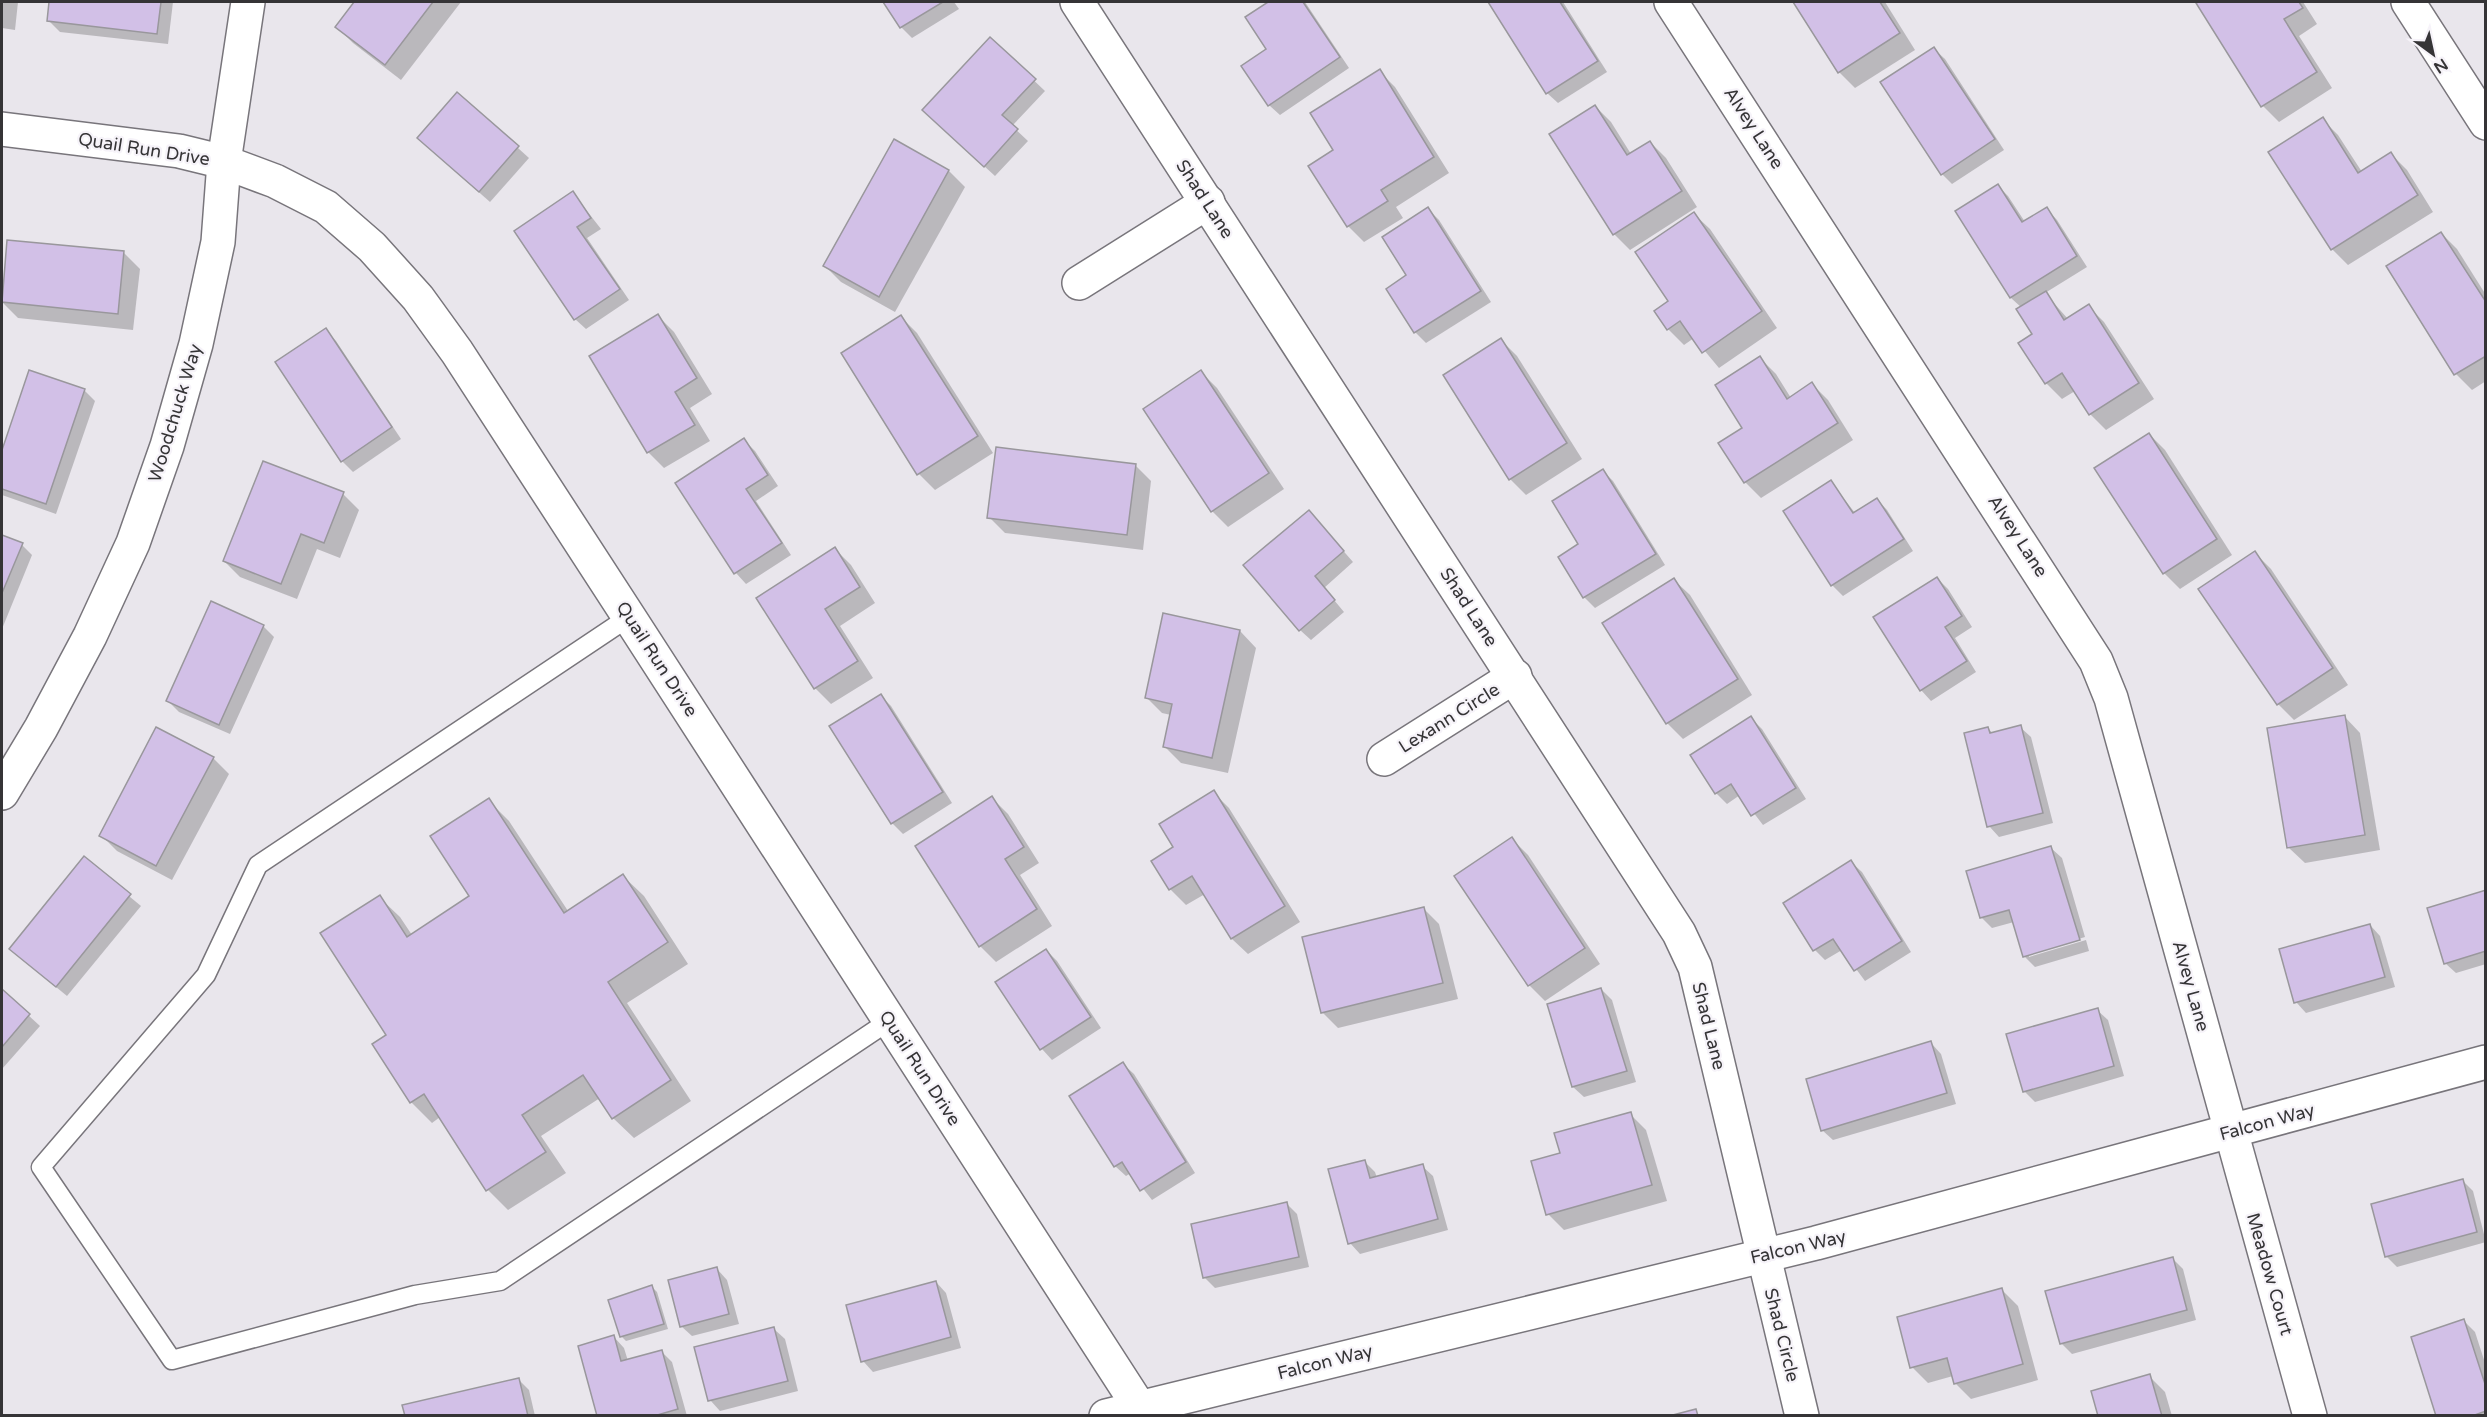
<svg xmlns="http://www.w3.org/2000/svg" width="2487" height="1417" viewBox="0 0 2487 1417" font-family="'Varela Round',sans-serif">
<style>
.shadow{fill:#0003}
.building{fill:#d2c0e7;stroke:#99979c;stroke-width:1.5}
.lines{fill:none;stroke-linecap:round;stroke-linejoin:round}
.service-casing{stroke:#78757b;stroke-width:21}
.minor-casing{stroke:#78757b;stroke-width:36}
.service{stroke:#fff;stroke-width:18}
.minor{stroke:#fff;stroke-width:33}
.labels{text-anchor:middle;stroke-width:4.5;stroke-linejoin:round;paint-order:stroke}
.street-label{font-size:18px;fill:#353436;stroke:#f6f3f9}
</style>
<rect width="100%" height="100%" fill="#e9e6ec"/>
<g class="shadow">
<polygon points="2,2 18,2 15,30 2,28"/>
<polygon points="51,2 173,2 168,44 60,32 49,21"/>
<polygon points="356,2 461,2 401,80 353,43 337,27"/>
<polygon points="885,2 954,2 959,9 912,38 901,27"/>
<polygon points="1270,2 1305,2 1349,68 1280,115 1269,105 1268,49 1247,17"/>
<polygon points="1490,2 1563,2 1607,72 1558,103 1547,93"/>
<polygon points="1795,2 1885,2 1915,50 1855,88 1839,72"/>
<polygon points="2201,2 2303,2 2317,24 2299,36 2332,88 2279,122 2263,106 2198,4"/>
<polygon points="990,39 1045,91 1012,126 1028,141 995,176 935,121"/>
<polygon points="1934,49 1945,59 2004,150 1952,184 1942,174"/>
<polygon points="1379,71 1395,87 1449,173 1396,207 1403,218 1364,242 1348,226 1335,150"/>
<polygon points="458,94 529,158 490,202 430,149"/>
<polygon points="1595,106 1611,122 1631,154 1650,142 1666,158 1697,207 1630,250 1614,234"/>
<polygon points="2322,119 2338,135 2362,172 2391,154 2407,170 2433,212 2348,265 2332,249"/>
<polygon points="895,141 949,171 965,187 895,312 841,282 825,266"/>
<polygon points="1998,186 2008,196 2025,222 2047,209 2057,220 2087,267 2045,293 2068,319 2088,306 2104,322 2154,399 2106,430 2090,414 2075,391 2062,399 2046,383 2020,343 2034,334 2022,308 2011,298 1957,212"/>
<polygon points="573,193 601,229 587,238 629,300 586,329 575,319"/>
<polygon points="1428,209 1439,220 1491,302 1426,343 1415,332 1408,276"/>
<polygon points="1694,214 1710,229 1777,328 1719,368 1694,338 1684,345 1668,329 1671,301"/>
<polygon points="2441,233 2457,249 2486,295 2486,381 2472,390 2456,374"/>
<polygon points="8,242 124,253 140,269 133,330 18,318 2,302"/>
<polygon points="658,316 674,332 712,394 690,408 710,441 664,468 648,452"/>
<polygon points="901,317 917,333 993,453 935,490 919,474"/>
<polygon points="325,330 336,341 401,439 353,472 342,461"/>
<polygon points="1501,340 1517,356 1582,459 1526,495 1510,479"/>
<polygon points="1760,358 1776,374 1791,398 1812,384 1828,400 1853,440 1761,498 1745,482 1720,443 1744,428"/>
<polygon points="30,372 84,390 95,401 56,514 2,495 2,455"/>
<polygon points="1201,372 1217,388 1284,489 1228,527 1212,511"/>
<polygon points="2149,434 2165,450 2232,555 2180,589 2164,573"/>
<polygon points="744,440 755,451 778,486 756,501 791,555 746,584 736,573 677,484"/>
<polygon points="1135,465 1151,481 1143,550 1005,533 989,517"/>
<polygon points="1603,471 1613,481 1665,565 1595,608 1584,597"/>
<polygon points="1831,482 1855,513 1877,499 1887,510 1913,551 1843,596 1833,586 1785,512"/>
<polygon points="343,494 359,510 340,558 317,549 297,599 240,577 224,561"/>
<polygon points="1319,523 1353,562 1324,588 1344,612 1311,640 1300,630"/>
<polygon points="2,536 22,545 32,555 2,629"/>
<polygon points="835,549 851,565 875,603 840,626 873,678 831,704 815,688 758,598"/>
<polygon points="2255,553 2271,569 2348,685 2294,720 2278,704"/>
<polygon points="1937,578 1948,589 1972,627 1955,638 1976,672 1931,701 1921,690"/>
<polygon points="1674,580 1690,595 1752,695 1683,739 1667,723"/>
<polygon points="263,626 274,637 230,734 179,712 168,701"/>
<polygon points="1240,631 1256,648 1228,773 1181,763 1165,747 1171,715 1162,713 1146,697"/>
<polygon points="881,696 891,706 952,803 903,834 892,823"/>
<polygon points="2344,716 2360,733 2380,850 2305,863 2288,847"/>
<polygon points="1751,718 1762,729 1806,799 1763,825 1740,795 1727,804 1716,793"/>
<polygon points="2020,727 2031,737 2053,823 1999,837 1989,826 1988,728 1993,734"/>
<polygon points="213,758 229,774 172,880 117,851 101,835"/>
<polygon points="1213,792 1229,808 1300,922 1248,954 1232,939 1205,894 1186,905 1170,889 1153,861 1176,848"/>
<polygon points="992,798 1008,814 1039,863 1020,875 1052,926 996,962 980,946"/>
<polygon points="488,800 509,821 568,911 623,876 644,896 688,964 627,1003 691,1101 634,1138 613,1118 600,1098 541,1136 566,1173 508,1210 488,1190 440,1117 432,1123 411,1102 388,1036 379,897 400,917 412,935 471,896"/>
<polygon points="1512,839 1528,855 1600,964 1545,1001 1529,985"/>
<polygon points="2051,848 2062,858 2085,937 2029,954 2029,957 2086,940 2089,951 2035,967 2025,957 2014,922 1992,928 1981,917"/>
<polygon points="84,859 141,906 67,996 22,959"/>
<polygon points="1851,862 1862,872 1911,952 1865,981 1842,950 1825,960 1815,950"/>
<polygon points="2486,891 2486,964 2456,973 2445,963"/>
<polygon points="1423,908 1439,924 1458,999 1338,1028 1322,1012"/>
<polygon points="2370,925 2380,936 2395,987 2306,1013 2296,1002"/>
<polygon points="1046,950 1057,961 1101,1028 1052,1060 1042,1049 997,982"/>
<polygon points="1601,989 1612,1000 1636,1082 1584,1097 1573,1087"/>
<polygon points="2,991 40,1026 2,1069"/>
<polygon points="2097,1010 2108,1020 2124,1076 2035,1102 2024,1091"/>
<polygon points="1931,1043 1941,1054 1956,1104 1833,1140 1822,1130"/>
<polygon points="1123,1064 1134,1074 1195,1173 1152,1200 1131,1173 1126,1176 1115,1166"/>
<polygon points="1630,1114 1646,1130 1667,1201 1564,1230 1548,1214 1562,1154"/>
<polygon points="1364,1161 1375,1172 1377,1178 1422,1166 1433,1176 1448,1230 1360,1254 1350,1243"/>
<polygon points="2462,1180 2473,1191 2486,1242 2397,1267 2386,1256"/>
<polygon points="1286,1203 1297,1214 1309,1267 1215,1288 1205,1278"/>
<polygon points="2172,1258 2183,1269 2196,1320 2072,1354 2061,1343"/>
<polygon points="717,1269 727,1280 739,1324 692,1336 681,1326"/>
<polygon points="936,1282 946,1293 961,1348 873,1372 863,1361"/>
<polygon points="652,1287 657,1292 668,1329 626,1341 621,1336"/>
<polygon points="2002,1290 2018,1306 2038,1380 1971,1399 1955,1383 1953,1376 1928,1383 1912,1367"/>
<polygon points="2464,1321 2475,1332 2486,1366 2486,1416 2438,1416"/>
<polygon points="774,1329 785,1339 798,1391 720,1411 710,1400"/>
<polygon points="614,1337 624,1348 628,1361 662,1352 672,1362 687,1416 598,1416"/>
<polygon points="2149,1376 2165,1392 2172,1416 2100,1416"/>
<polygon points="518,1379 529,1390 535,1416 406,1416"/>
</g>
<g class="building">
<polygon points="49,2 161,2 157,34 47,21"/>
<polygon points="354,2 433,2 385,65 335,27"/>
<polygon points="883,2 943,2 900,28"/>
<polygon points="1268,2 1303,2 1340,57 1268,106 1241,66 1266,49 1245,17"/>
<polygon points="1488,2 1560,2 1598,61 1546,94"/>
<polygon points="1793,2 1880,2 1900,33 1838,73"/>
<polygon points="2198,2 2299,2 2303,8 2284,19 2317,72 2261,107 2196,3"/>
<polygon points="990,37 1036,79 1002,115 1018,129 984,167 922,110"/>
<polygon points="1934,47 1995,139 1941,175 1880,82"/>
<polygon points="1380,69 1434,157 1381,190 1388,201 1347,227 1308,166 1333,150 1310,113"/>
<polygon points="457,92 519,146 479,192 417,138"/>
<polygon points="1595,105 1627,155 1650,141 1682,191 1613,235 1549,134"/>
<polygon points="2323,117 2358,173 2391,152 2418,195 2331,250 2268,152"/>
<polygon points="894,139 949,170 879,297 823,266"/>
<polygon points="1998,184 2022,222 2047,207 2077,256 2010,298 1955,211"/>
<polygon points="573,191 591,218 577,227 620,289 574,320 514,231"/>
<polygon points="1428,207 1481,291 1414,333 1386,289 1406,275 1382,237"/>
<polygon points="1694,212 1762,311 1702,353 1680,321 1667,330 1654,311 1668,301 1635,252"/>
<polygon points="2441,232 2486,302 2486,356 2454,375 2386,266"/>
<polygon points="7,240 124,251 118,314 2,302"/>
<polygon points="2046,291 2064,320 2089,304 2139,383 2089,415 2062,373 2045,384 2018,343 2032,334 2016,309"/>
<polygon points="658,314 697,378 675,392 695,425 647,453 589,356"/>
<polygon points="901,315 978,436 917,475 841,353"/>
<polygon points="326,328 392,427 341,462 275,362"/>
<polygon points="1501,338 1567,443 1509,480 1443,375"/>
<polygon points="1760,356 1787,399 1812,382 1838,423 1744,483 1718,443 1742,428 1715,385"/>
<polygon points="29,370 85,389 46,504 2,489 2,450"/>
<polygon points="1201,370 1269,473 1211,512 1143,409"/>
<polygon points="2149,433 2217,539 2163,574 2094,468"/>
<polygon points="744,438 768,475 746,489 782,543 734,574 675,483"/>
<polygon points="996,447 1136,464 1127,535 987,518"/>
<polygon points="263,461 344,492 324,543 301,534 281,584 223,561"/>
<polygon points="1603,469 1656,554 1583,598 1558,557 1578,544 1552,501"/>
<polygon points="1831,480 1853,513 1877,498 1904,539 1831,586 1783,511"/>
<polygon points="1309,510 1344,551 1315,576 1335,600 1299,631 1243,565"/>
<polygon points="2,535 23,543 2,593"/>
<polygon points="835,547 860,587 825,609 858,661 814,689 756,598"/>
<polygon points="2255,551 2333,668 2277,705 2198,589"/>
<polygon points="1937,577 1962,616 1945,627 1967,661 1920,691 1873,617"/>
<polygon points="1674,578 1738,679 1666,724 1602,623"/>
<polygon points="211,601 264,625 219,725 166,701"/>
<polygon points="1163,613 1240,630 1212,758 1163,747 1172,704 1145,698"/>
<polygon points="881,694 943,792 891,824 829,726"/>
<polygon points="2345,715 2365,835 2287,848 2267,728"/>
<polygon points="1751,716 1796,788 1751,816 1731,784 1715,794 1690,755"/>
<polygon points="2021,725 2043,813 1987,827 1964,733 1988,727 1990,733"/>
<polygon points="156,727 214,757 156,866 99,836"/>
<polygon points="1214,790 1285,906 1231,939 1192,876 1169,890 1151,861 1173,847 1159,824"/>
<polygon points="992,796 1024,847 1005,859 1037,909 979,947 915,846"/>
<polygon points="489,798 564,913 623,874 668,942 608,982 671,1080 612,1119 583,1075 522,1115 546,1152 486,1191 424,1094 410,1103 372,1044 386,1035 320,933 380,895 407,937 469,896 430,836"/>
<polygon points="1512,837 1585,948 1528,986 1454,876"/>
<polygon points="2051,846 2080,940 2023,957 2009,910 1980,918 1966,871"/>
<polygon points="84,856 131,894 56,987 9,949"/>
<polygon points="1851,860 1902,941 1854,971 1833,939 1813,951 1783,903"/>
<polygon points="2486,890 2486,951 2444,964 2427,908"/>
<polygon points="1424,907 1443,983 1321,1013 1302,937"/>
<polygon points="2370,924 2385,977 2294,1003 2279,949"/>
<polygon points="1046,949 1091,1017 1040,1050 995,982"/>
<polygon points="1601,988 1627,1071 1572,1087 1547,1004"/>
<polygon points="2,989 30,1014 2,1047"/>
<polygon points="2098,1008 2114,1066 2023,1092 2006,1034"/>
<polygon points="1931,1041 1947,1093 1821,1131 1806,1079"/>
<polygon points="1123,1062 1186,1162 1140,1191 1122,1162 1114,1167 1069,1096"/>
<polygon points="1631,1112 1652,1185 1546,1215 1531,1161 1560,1153 1554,1133"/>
<polygon points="1365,1160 1370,1178 1423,1164 1438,1219 1348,1244 1328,1169"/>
<polygon points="2463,1179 2477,1232 2385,1257 2371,1204"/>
<polygon points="1287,1202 1299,1257 1203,1278 1191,1224"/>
<polygon points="2173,1257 2187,1310 2060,1344 2045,1291"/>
<polygon points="717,1267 729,1314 680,1327 668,1280"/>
<polygon points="936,1281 951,1337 861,1362 846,1305"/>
<polygon points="652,1285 664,1324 620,1337 608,1300"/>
<polygon points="2002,1288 2023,1364 1954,1384 1947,1358 1910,1368 1897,1317"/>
<polygon points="2464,1319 2486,1387 2486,1411 2472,1416 2436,1416 2411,1337"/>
<polygon points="774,1327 788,1381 708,1401 694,1347"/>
<polygon points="614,1335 621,1361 662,1350 678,1409 654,1416 597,1416 578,1346"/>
<polygon points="2150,1374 2162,1416 2098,1416 2091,1391"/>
<polygon points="519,1378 528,1416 405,1416 402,1405"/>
<polygon points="1696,1409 1698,1416 1669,1416"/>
</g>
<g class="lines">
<defs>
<polyline id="service" points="629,617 258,865 206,975 41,1167 172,1360 415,1295 500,1281 889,1021"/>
<g id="minor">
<polyline points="1077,2 1679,933 1695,967 1802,1416"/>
<polyline points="1671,2 2096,661 2111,698 2310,1416"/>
<polyline points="2408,2 2486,123"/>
<polyline points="2,129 179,151 224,162 275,181 326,207 372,247 418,298 457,352 629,617 1145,1416"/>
<polyline points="1079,283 1208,202"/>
<polyline points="1384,759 1515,676"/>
<polyline points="2,793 41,728 90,636 133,543 167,446 196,344 218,242 224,162 248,2"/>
<polyline points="1106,1416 1816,1243 2486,1062"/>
</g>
</defs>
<use href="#service" class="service-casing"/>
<use href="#minor" class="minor-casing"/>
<use href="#service" class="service"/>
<use href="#minor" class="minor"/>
</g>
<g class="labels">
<g class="street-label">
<text transform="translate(1754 128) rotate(57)" y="6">Alvey Lane</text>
<text transform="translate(144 149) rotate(9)" y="6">Quail Run Drive</text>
<text transform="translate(1205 199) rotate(57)" y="6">Shad Lane</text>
<text transform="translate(175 413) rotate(-73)" y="6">Woodchuck Way</text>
<text transform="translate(2018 536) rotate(57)" y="6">Alvey Lane</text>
<text transform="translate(1469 607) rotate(57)" y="6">Shad Lane</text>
<text transform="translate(657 659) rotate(57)" y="6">Quail Run Drive</text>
<text transform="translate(1449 718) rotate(-32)" y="6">Lexann Circle</text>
<text transform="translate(2191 986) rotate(74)" y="6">Alvey Lane</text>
<text transform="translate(1709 1026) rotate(76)" y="6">Shad Lane</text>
<text transform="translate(920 1068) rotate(57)" y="6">Quail Run Drive</text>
<text transform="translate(2267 1122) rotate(-15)" y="6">Falcon Way</text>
<text transform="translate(1798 1247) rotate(-13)" y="6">Falcon Way</text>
<text transform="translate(2270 1274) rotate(74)" y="6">Meadow Court</text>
<text transform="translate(1782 1335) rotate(76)" y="6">Shad Circle</text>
<text transform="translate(1325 1362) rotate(-14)" y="6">Falcon Way</text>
</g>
</g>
<rect width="2487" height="1417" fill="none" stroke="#353436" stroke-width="6"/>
<g transform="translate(2433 54) rotate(147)" stroke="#f6f3f9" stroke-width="4.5" paint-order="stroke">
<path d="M0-4.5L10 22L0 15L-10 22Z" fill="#353436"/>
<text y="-9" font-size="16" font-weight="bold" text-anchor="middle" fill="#353436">N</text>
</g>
</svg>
